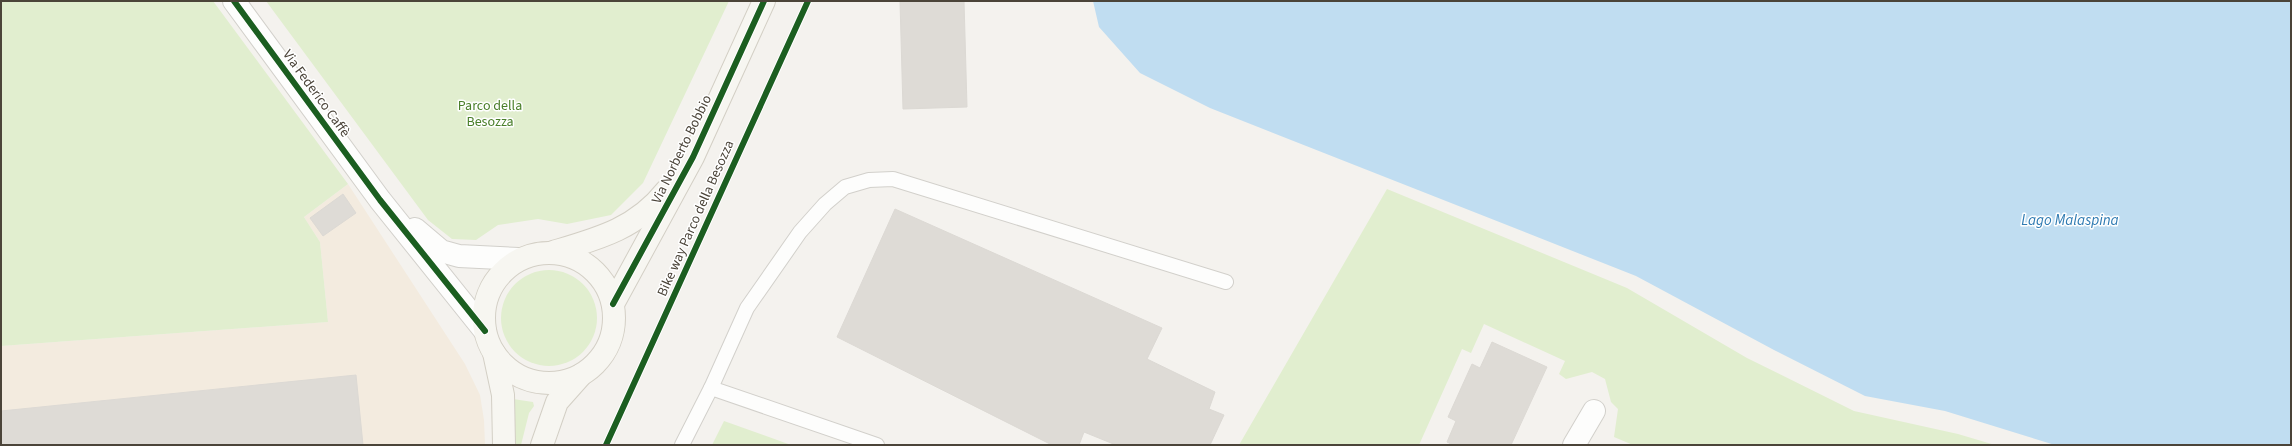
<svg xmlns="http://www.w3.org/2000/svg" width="2292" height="446" viewBox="0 0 2292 446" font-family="'Source Sans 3',sans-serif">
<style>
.commercial{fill:#f3ebdf}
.green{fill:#e1eecf}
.water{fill:#c0ddf1}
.building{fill:#dedbd6;stroke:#dcd9d4}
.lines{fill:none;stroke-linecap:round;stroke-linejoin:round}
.lane-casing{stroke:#d2d0cb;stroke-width:16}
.street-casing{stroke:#d2d0cb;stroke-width:24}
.secondary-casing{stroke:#d3cfc5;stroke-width:24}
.lane{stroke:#fdfdfc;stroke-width:14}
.street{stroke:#fdfdfc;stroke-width:22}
.secondary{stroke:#f7f6f1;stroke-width:22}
.cycleway-casing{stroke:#fff;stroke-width:8}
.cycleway{stroke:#1b5e20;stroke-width:6}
.labels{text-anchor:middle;stroke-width:3;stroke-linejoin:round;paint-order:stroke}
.street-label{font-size:14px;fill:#4b4439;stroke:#fff}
.park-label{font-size:14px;fill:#4a7f2a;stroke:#fff}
.water-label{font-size:15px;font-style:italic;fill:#2e7ab2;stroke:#fff}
</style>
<rect width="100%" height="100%" fill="#f4f2ee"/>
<polygon class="commercial" points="348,184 465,364 480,395 484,420 485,445 1,445 1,346 328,322 320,242 304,217"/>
<g class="green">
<polygon points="1,1 213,1 348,184 304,217 320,242 328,322 1,346"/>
<polygon points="266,1 729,1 643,183 611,215 567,224 538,219 498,225 476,240 452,239 428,220"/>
<polygon points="1387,189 1627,288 1747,358 1854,411 1958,434 1995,445 1633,445 1614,437 1618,409 1611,402 1605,379 1592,372 1566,379 1559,374 1565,361 1484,324 1471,353 1462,349 1419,445 1239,445"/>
<circle cx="549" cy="318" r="48"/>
<polygon points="513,399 533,402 534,406 529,413 521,445 514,445 515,426 511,402"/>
<polygon points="724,421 791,445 712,445"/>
</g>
<polygon class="water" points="1093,1 2291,1 2291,445 2055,445 1945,411 1865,396 1774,350 1636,276 1210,108 1140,73 1099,27"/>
<g class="building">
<polygon points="900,1 964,1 967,107 903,109"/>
<polygon points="343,194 356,213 323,236 310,218"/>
<polygon points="895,209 1162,328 1147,359 1215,392 1209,409 1224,415 1210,445 1116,445 1084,432 1079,445 1052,445 837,337"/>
<polygon points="1492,342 1547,367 1511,445 1453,445 1447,442 1456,421 1448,417 1472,364 1480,368"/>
<polygon points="356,375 363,445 1,445 1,411"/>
</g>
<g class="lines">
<defs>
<g id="lane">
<polyline points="711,388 877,445"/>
<polyline points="682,445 711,388 747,308 800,232 825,204 845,187 869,180 893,179 1226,282"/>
</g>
<g id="street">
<polyline points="234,1 380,200 485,331"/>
<polyline points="415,229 441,251 459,256 518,259"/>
<polyline points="1574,445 1594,411"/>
</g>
<g id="secondary">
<path d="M553,252C597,239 636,229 666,191"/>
<circle cx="549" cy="318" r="65"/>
<polyline points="613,304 693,157 764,1"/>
<polyline points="494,353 503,395 504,445"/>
<polyline points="542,445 557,402 581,375"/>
</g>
</defs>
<use href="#lane" class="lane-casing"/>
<use href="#street" class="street-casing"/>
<use href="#secondary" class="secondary-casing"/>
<use href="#lane" class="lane"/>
<use href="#street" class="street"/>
<use href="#secondary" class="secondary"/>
<defs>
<g id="cycleway">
<polyline points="234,1 380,200 485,331"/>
<polyline points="613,304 693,157 764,1"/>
<polyline points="606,445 808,1"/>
</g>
</defs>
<use href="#cycleway" class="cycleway-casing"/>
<use href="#cycleway" class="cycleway"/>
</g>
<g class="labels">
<g class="street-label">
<text transform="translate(317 93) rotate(54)" y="5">Via Federico Caffè</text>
<text transform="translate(681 149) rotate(-64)" y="5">Via Norberto Bobbio</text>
<text transform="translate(695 218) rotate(-66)" y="5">Bike way Parco della Besozza</text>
</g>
<g class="park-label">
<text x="490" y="110">Parco della<tspan x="490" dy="16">Besozza</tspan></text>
</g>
<g class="water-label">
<text x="2070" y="225">Lago Malaspina</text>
</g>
</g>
<rect width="2292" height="446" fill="none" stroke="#4b4439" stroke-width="4"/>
</svg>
